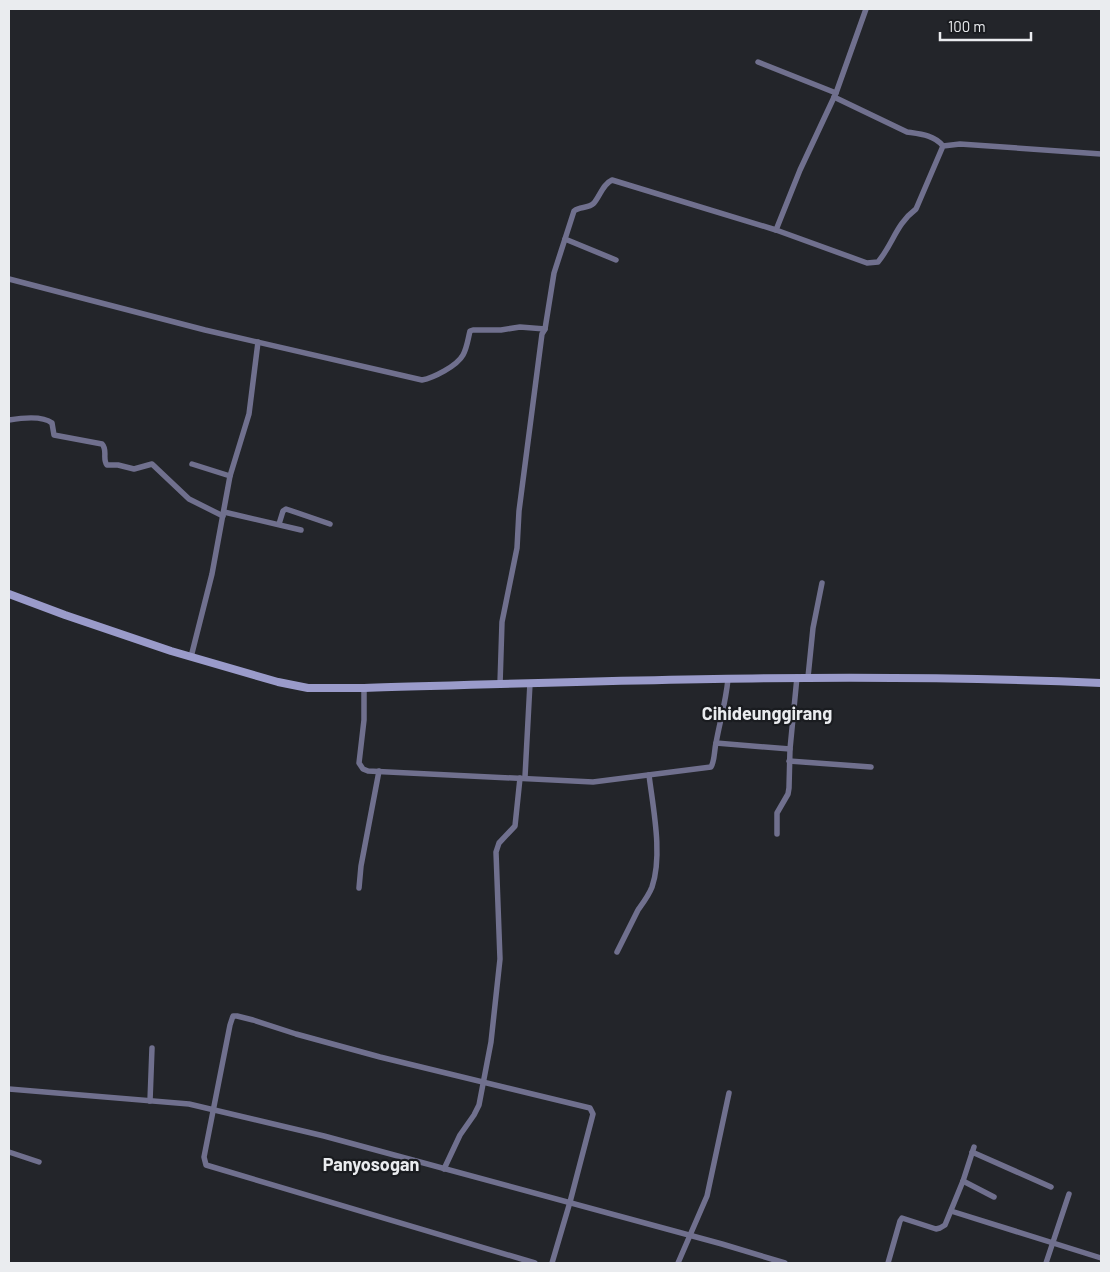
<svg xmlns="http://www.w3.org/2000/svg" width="1110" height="1272" viewBox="0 0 1110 1272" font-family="Barlow,sans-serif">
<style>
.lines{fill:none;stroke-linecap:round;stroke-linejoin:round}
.minor{stroke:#70708e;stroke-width:5.5}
.secondary{stroke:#9a9bca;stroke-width:8}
.labels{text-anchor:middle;stroke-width:4.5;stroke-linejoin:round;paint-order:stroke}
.quarter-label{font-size:18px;font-weight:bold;fill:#eaecef;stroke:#1a1c20}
</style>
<rect width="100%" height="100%" fill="#23252a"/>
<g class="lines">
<g class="minor">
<polyline points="758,62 836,93"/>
<path d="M834,97L907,132C920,134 934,135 943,146"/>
<polyline points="776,230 800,170 836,93 866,9"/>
<polyline points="565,239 616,260"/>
<path d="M9,279L205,330L422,380C433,378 457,366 463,355C467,348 468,339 470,331L473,330H501L520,327L545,329L542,334L519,511L517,548L502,622L500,684"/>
<path d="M545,329L554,273L574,211C580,206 588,209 594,203C600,196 603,184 612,180L776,230L867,263L878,262C893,244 896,224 916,209L943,146L960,144L1101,154"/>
<path d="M9,420C21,418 42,415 52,423L54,435L102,444C108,450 102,459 107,465H118L134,469L152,464L189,499L223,516"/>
<polyline points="192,464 230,476"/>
<polyline points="224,512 301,530"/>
<polyline points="279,524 283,511 286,509 330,524"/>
<polyline points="191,657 212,574 230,476 249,414 258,342"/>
<polyline points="808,677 813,628 822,583"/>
<path d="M364,688V720L359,763L363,769L368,771L593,782L711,767C715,760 714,751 716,743C720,721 726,701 728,679"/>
<polyline points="716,743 790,749"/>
<polyline points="789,761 871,767"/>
<polyline points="525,777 530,683"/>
<polyline points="777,834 777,813 788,794 789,788 790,749 797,677"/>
<polyline points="359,888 361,866 379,771"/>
<path d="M617,952C624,938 631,924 638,910C643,903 649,895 652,887C663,855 653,808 649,775"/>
<polyline points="9,1089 189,1104 324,1136 722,1244 785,1263"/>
<polyline points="150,1101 152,1048"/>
<polyline points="9,1152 39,1162"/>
<polyline points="972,1152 1051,1187"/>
<polyline points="444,1169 460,1135 474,1115 479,1105 491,1042 500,959 496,852 499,843 515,826 520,778"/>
<polyline points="963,1181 994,1197"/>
<polyline points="951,1211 1101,1258"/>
<polyline points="535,1263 206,1165 204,1157 230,1025 233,1016 237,1016 253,1020 296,1034 380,1057 590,1108 593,1114 570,1202 552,1263"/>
<polyline points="678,1263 707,1196 729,1093"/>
<polyline points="888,1263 900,1221 902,1218 936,1229 940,1228 945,1225 963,1181 974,1147"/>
<polyline points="1046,1263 1069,1194"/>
</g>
<path class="secondary" d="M9,594L65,615L171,651L278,682L308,688H364C609,681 855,672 1101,683"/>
</g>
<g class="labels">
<g class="quarter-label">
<text x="767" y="720">Cihideunggirang</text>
<text x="371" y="1171">Panyosogan</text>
</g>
</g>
<rect width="1110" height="1272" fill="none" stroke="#eaecef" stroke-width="20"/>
<path d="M940 32v8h91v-8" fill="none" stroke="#eaecef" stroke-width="2.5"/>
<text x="948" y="32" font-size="15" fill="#eaecef" stroke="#1a1c20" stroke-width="4" paint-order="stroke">100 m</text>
</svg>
